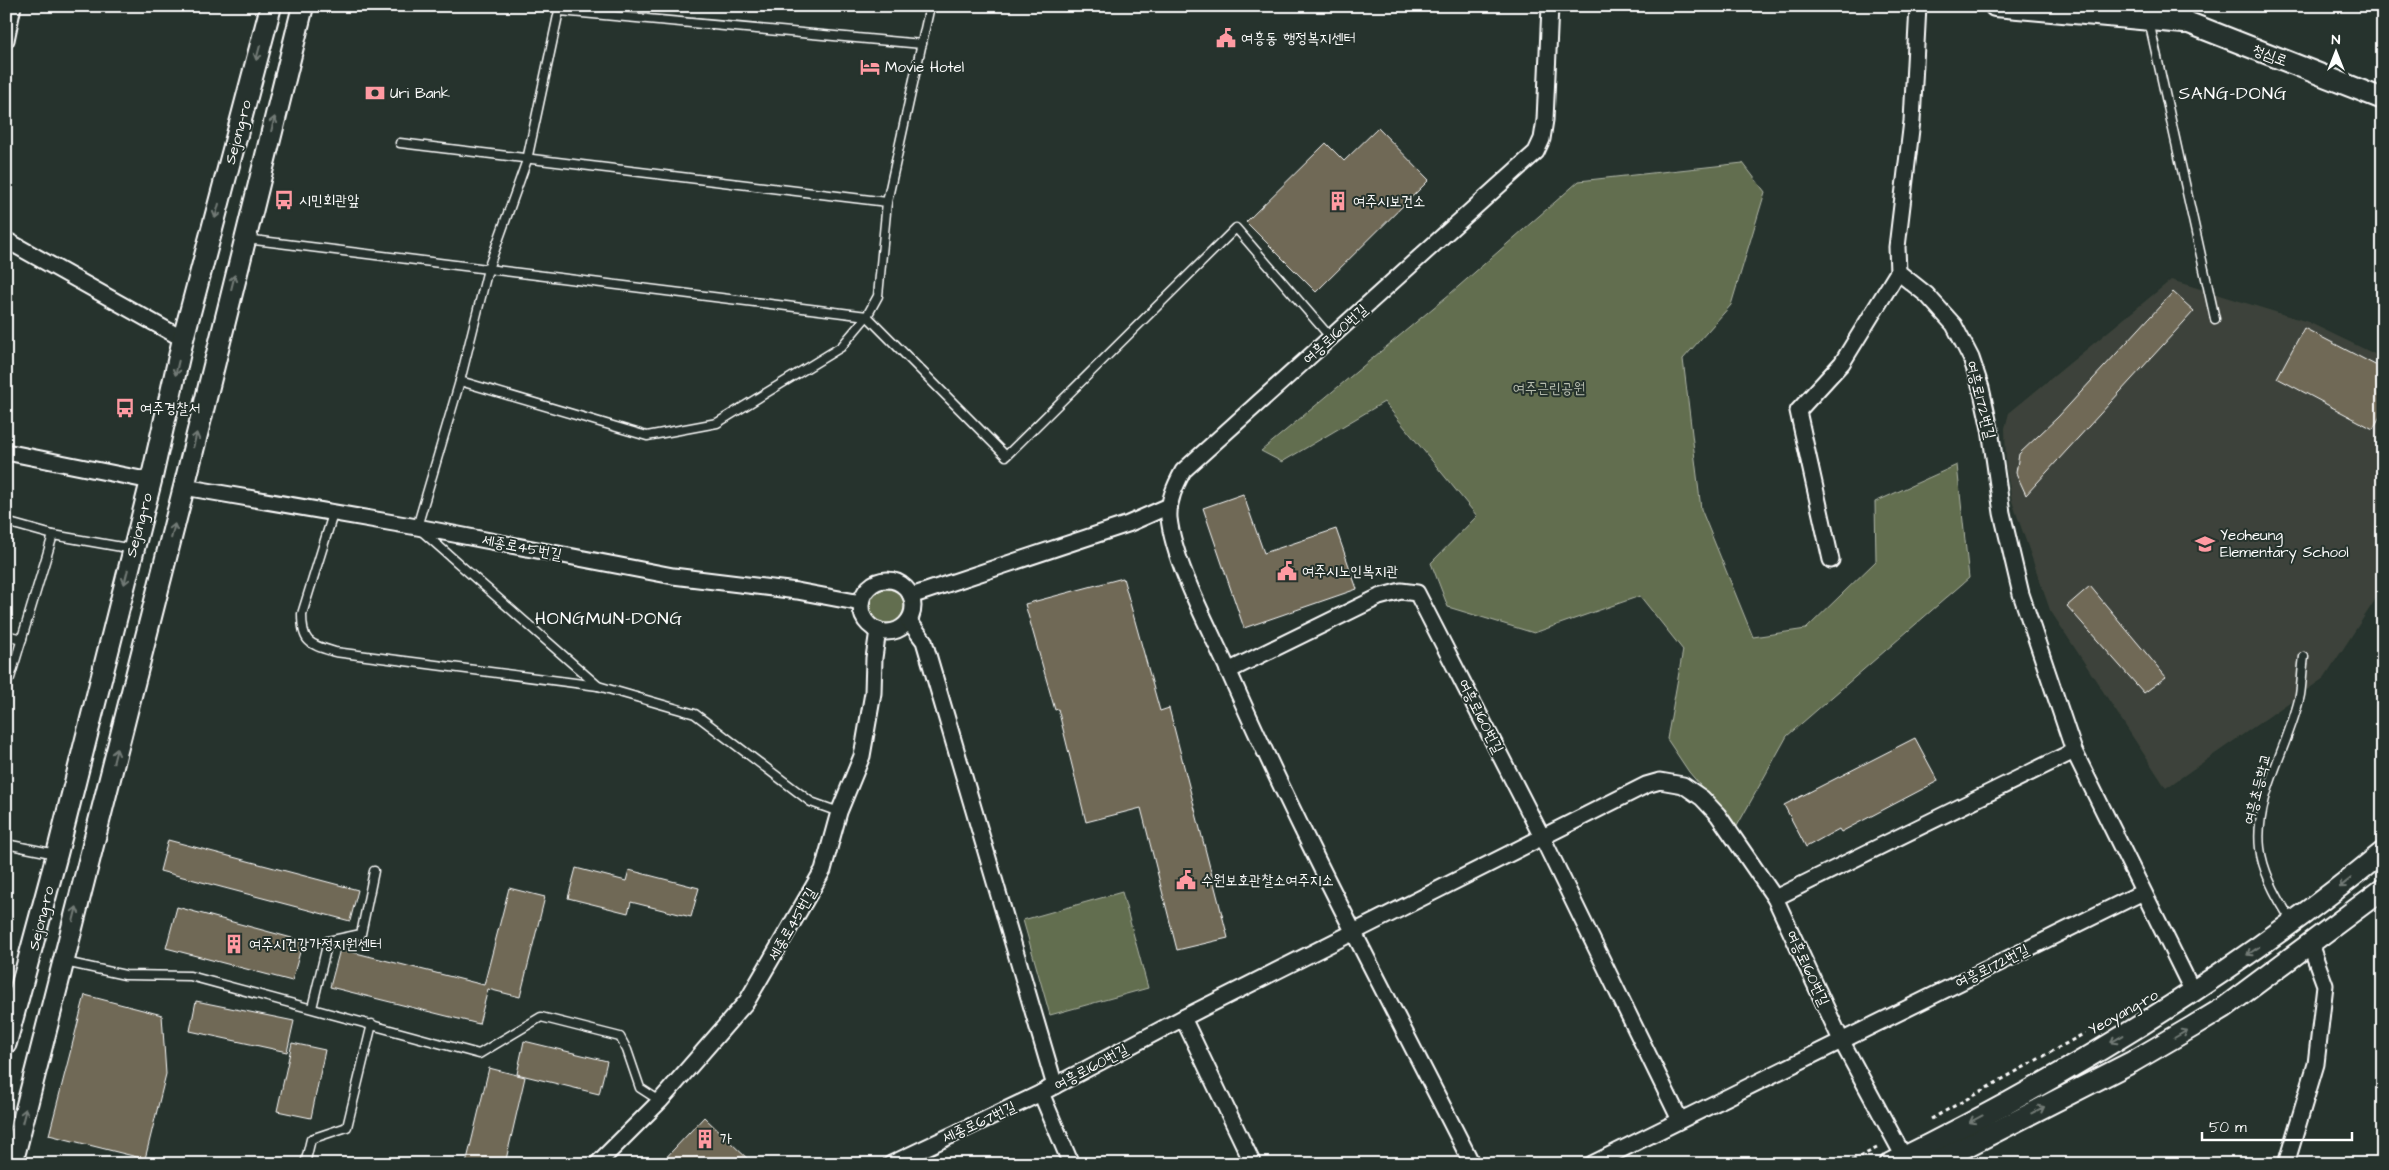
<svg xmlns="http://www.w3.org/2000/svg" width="2389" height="1170" viewBox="0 0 2389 1170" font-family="'Architects Daughter','Poor Story',sans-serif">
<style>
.built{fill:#3c433a}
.green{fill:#626e50;stroke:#b0b6a8}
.building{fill:#6f6957;stroke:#fff}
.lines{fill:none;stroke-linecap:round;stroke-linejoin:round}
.service-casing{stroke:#fff;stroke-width:11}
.minor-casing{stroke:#fff;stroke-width:19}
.tertiary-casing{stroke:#fff;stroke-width:24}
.path{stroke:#fff;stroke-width:3;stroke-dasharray:4 4;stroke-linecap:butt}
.service{stroke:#26332d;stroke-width:8}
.minor{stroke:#26332d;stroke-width:15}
.tertiary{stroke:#26332d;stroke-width:20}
.oneway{stroke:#727a76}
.labels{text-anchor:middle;stroke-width:4;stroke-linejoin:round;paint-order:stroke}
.poi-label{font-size:15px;fill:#fff;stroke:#26332d;text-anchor:start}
.street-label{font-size:15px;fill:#fff;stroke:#26332d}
.park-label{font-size:15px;fill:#b8beb0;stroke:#26332d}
.quarter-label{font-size:18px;letter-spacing:1px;fill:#fff;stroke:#26332d}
</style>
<rect width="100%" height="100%" fill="#26332d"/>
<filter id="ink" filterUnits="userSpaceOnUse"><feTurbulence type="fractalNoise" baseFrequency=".02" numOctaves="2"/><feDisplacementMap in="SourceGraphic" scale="10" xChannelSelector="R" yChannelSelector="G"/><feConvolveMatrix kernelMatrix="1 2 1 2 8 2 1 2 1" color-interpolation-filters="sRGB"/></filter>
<g filter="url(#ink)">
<polygon class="built" points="2171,280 2308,322 2383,358 2383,588 2324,678 2166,788 2050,610 2012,501 2006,467 2005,428 2009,413"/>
<g class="green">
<polygon points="1743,163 1765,192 1731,305 1683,359 1701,509 1753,637 1806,629 1876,561 1875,502 1957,465 1969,578 1787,736 1736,828 1689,772 1667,739 1683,650 1640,596 1534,633 1448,607 1431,563 1477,516 1384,402 1282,462 1261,451 1451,293 1579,181"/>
<circle cx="887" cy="606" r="17"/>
<polygon points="1122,892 1148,988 1050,1015 1023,920"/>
</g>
<g class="building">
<polygon points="1378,128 1429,180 1316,292 1246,222 1326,143 1344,161"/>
<polygon points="2173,292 2194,311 2026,495 2016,473 2019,454 2058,417"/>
<polygon points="2304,328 2383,369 2383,411 2373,429 2277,378"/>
<polygon points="1243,494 1264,553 1336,529 1357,589 1244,628 1203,508"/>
<polygon points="1123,578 1160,711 1169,708 1228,938 1177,950 1141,808 1086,822 1058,709 1055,710 1025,604"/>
<polygon points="2090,586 2166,677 2144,693 2067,606"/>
<polygon points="1915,738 1938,781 1841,832 1839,829 1806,847 1784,805"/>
<polygon points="168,840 358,890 350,921 160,871"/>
<polygon points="576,868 626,881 629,870 699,888 691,917 631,902 628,913 568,898"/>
<polygon points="509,888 545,897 520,997 488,989 479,1024 330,987 340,949 484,985"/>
<polygon points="177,907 303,941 292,981 166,948"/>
<polygon points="85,995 162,1015 166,1074 145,1159 49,1135"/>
<polygon points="196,1001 294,1021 287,1052 190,1031"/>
<polygon points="524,1041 607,1061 599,1094 517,1074"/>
<polygon points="292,1043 325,1050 311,1118 277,1111"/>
<polygon points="489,1068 525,1077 505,1164 466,1164"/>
<polygon points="704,1117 753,1164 660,1164"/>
</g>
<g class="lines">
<defs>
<g id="service">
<polyline points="560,6 527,160 488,269 460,381 417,527 598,686 695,714 811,802 839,812"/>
<polyline points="560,11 922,44"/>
<polyline points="2149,21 2215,319"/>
<polyline points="400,143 887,202"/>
<polyline points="246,239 867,316 1006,456 1236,228 1331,338"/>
<polyline points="460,381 647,436 717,423 841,347 867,316 878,296 887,202 930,6"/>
<path d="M333,514L302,614C302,643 309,644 335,652L598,686"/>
<polyline points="6,522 53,535"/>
<polyline points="6,635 22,639"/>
<polyline points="6,681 10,678 53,535 133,549"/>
<polyline points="6,844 56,854"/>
<path d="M2292,921C2278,900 2263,874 2260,848C2254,797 2290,744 2300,695C2302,682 2302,669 2304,657"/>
<polyline points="65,962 125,975 190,976 479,1054 541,1017 620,1037 627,1050 640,1088 660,1101"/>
<polyline points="312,1008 328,941 361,934 374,871"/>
<polyline points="305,1164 311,1139 347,1127 372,1024"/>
</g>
<g id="minor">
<polyline points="1918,6 1912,121 1897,247 1898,272 1927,295 1954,325 1971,358 1981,388 1990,429 2002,513 2021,594 2074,751 2193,992"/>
<polyline points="6,40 13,6"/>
<polyline points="6,240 183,339"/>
<polyline points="6,452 151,481"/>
<polyline points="184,487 417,527 673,576 797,591 861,603"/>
<polyline points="1831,560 1798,411 1842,363 1898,272"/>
<circle cx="887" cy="606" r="26"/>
<polyline points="911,596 1128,524 1169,506"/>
<polyline points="909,621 924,641 1055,1086"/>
<polyline points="1228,671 1379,597 1401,591 1417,593 1542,837 1680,1120"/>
<polyline points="1775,898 2074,751"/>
<polyline points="1183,1018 1253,1164"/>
<polyline points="1041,1093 1071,1164"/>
<polyline points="597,1164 660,1101 747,1001 823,870 839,812 862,756 873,693 874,658 878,630"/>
<polyline points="891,1164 1041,1093 1183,1018 1646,785 1660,781 1683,785 1702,798 1718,815 1775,898 1841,1040 1904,1157"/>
<path d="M1472,1164C1390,1001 1302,839 1229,672C1210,629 1174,564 1169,518C1168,501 1175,486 1183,471L1536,152L1542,139L1545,120L1550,6"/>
<polyline points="1592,1164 2143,892"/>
<polyline points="2286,1164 2316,1064 2325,985 2310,944"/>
</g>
<g id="tertiary">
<polyline points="1995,6 2184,23"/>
<polyline points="2159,6 2189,23 2383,99"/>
<polyline points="6,1043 57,854 151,481 183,339 271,6"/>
<polyline points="12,1164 184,487 303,6"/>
<path d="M1890,1164C2065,1078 2233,975 2383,852"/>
<polyline points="1932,1164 2132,1062 2192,1027 2225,1007 2383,889"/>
</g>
</defs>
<use href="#service" class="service-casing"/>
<use href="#minor" class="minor-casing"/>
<use href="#tertiary" class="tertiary-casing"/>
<g class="path">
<polyline points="1931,1119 2085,1033"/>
<polyline points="1845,1164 1877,1148"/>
</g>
<use href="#service" class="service"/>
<use href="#minor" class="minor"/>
<use href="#tertiary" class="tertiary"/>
</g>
<defs><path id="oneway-shaft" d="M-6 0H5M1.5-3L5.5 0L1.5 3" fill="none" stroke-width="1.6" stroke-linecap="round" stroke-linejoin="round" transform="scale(1.25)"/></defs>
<g class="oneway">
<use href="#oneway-shaft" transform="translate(258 53) rotate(105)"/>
<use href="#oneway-shaft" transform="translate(273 124) rotate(-76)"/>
<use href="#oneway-shaft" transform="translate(217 211) rotate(105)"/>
<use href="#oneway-shaft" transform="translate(233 282) rotate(-76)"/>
<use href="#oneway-shaft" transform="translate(177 368) rotate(103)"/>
<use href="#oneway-shaft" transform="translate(195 440) rotate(-76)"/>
<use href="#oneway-shaft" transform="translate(173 531) rotate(-76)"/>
<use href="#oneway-shaft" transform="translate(126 577) rotate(104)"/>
<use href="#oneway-shaft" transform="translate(115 756) rotate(-76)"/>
<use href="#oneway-shaft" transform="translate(2345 883) rotate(142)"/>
<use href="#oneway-shaft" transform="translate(75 914) rotate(-76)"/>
<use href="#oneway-shaft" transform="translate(2253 951) rotate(146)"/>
<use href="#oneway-shaft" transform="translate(2181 1034) rotate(-30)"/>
<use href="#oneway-shaft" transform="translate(2117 1039) rotate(149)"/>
<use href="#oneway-shaft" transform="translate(2038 1110) rotate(-27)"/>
<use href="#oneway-shaft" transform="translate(24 1116) rotate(-76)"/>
<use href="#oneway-shaft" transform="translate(1976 1119) rotate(152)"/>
</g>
</g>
<defs>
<symbol id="civic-bare" viewBox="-9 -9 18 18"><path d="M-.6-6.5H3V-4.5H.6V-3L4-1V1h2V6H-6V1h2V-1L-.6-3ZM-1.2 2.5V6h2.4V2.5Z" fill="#ff9aa2" stroke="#26332d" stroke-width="2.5" paint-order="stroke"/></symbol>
<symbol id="hotel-bare" viewBox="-9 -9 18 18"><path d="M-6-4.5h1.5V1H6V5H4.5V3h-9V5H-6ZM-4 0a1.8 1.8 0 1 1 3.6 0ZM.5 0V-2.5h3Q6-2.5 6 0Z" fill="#ff9aa2" stroke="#26332d" stroke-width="2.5" paint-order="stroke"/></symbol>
<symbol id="bank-bare" viewBox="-9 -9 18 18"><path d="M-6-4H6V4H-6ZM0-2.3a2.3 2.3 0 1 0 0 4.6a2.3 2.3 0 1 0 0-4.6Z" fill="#ff9aa2" stroke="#26332d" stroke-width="2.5" paint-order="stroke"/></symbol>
<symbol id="bus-bare" viewBox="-9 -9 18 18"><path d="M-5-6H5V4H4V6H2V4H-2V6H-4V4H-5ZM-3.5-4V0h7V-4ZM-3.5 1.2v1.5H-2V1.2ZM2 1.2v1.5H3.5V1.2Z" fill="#ff9aa2" stroke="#26332d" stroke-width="2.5" paint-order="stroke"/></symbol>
<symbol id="building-bare" viewBox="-9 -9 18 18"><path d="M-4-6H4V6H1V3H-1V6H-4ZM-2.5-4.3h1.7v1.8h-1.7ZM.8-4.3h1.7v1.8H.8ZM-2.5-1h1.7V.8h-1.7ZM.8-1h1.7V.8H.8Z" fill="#ff9aa2" stroke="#26332d" stroke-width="2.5" paint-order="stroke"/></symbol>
<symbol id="school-bare" viewBox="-9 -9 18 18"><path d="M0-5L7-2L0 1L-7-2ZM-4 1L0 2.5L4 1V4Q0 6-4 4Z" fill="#ff9aa2" stroke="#26332d" stroke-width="2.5" paint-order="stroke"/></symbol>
</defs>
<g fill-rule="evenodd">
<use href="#civic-bare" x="1212" y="24" width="28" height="28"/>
<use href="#hotel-bare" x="856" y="53" width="28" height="28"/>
<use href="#bank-bare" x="361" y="79" width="28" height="28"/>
<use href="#bus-bare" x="270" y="186" width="28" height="28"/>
<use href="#building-bare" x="1324" y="187" width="28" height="28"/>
<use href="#bus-bare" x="111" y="394" width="28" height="28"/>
<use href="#school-bare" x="2191" y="530" width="28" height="28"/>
<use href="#civic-bare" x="1273" y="557" width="28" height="28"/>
<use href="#civic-bare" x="1172" y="866" width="28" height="28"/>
<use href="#building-bare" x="220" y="930" width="28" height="28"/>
<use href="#building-bare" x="691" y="1125" width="28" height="28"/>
</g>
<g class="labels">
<g class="poi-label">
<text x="1241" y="43">여흥동 행정복지센터</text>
<text x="885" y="72">Movie Hotel</text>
<text x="390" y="98">Uri Bank</text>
<text x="299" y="205">시민회관앞</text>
<text x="1353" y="206">여주시보건소</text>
<text x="140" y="413">여주경찰서</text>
<text x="2220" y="540">Yeoheung<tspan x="2220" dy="17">Elementary School</tspan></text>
<text x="1302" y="576">여주시노인복지관</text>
<text x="1201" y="885">수원보호관찰소여주지소</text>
<text x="249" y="949">여주시건강가정지원센터</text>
<text x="720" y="1144">가</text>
</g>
<g class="street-label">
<text transform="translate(2270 55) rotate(21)" y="5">청심로</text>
<text transform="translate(238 132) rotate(-75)" y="5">Sejong-ro</text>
<text transform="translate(1335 334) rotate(-42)" y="5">여흥로160번길</text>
<text transform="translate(1981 400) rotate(76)" y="5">여흥로172번길</text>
<text transform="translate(139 525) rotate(-75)" y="5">Sejong-ro</text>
<text transform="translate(522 547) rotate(11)" y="5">세종로45번길</text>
<text transform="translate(1481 716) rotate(63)" y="5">여흥로160번길</text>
<text transform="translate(2257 789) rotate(-76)" y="5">여흥초등학교</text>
<text transform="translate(41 918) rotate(-76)" y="5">Sejong-ro</text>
<text transform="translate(792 924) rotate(-60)" y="5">세종로45번길</text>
<text transform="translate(1992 966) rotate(-26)" y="5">여흥로172번길</text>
<text transform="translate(1808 968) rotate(65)" y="5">여흥로160번길</text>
<text transform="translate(2123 1012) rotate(-29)" y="5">Yeoyang-ro</text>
<text transform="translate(1091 1067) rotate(-28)" y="5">여흥로160번길</text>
<text transform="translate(979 1122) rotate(-25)" y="5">세종로67번길</text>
</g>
<g class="park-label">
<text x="1549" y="393">여주근린공원</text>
</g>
<g class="quarter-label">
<text x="2233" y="99">SANG-DONG</text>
<text x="609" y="624">HONGMUN-DONG</text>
</g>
</g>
<rect width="2389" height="1170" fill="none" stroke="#26332d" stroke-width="25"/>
<rect x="12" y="12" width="2364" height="1145" fill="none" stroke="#fff" stroke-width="2" filter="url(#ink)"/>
<g transform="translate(2336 52)" stroke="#26332d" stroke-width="4" paint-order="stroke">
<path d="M0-4L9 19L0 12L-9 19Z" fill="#ffffff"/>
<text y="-8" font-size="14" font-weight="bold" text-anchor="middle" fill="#ffffff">N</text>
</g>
<path d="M2202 1132v8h150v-8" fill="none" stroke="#ffffff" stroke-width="2.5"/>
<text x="2209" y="1132" font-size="15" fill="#ffffff" stroke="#26332d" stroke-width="4" paint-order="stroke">50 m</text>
</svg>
